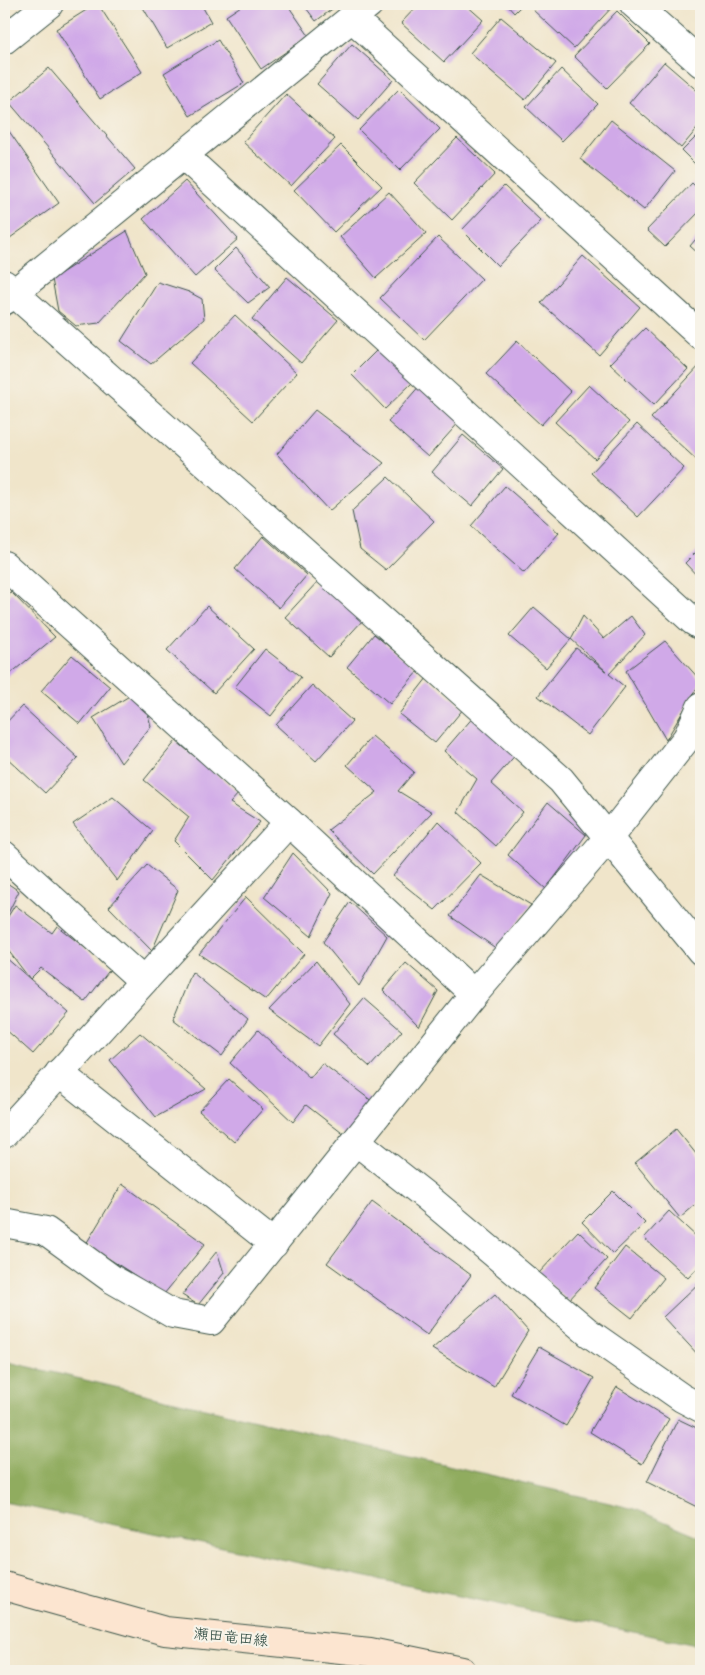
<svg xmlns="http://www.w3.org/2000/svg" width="705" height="1675" viewBox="0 0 705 1675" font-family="Mali,'Klee One',sans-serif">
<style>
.forest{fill:#90ac5f;stroke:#58744a}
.building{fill:#d0a9e8}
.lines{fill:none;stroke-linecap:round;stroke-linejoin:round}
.street-casing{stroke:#3e564a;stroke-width:30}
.secondary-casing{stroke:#3e564a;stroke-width:30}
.street{stroke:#fff;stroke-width:28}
.secondary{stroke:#fce5d0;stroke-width:28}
.labels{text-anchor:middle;stroke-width:4.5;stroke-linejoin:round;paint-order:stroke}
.street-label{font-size:15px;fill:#1f3d34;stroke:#f7f3e8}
</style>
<rect width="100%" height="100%" fill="#f7f3e8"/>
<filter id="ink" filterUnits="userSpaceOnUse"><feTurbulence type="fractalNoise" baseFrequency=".02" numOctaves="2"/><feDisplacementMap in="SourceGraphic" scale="10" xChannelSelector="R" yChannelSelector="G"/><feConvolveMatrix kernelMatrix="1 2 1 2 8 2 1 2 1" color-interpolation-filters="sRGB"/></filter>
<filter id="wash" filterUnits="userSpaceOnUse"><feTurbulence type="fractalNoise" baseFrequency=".0096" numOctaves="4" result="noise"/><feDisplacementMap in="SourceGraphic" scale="20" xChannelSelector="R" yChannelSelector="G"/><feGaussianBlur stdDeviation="1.12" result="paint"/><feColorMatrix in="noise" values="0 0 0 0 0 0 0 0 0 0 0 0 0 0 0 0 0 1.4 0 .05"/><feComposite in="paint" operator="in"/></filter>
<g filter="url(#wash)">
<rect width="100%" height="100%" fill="#f0e5ca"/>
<polygon class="forest" points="4,1361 635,1509 701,1537 701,1646 4,1502"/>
<g id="blocks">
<g class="building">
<polygon points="96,4 98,4 142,72 100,99 56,29"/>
<polygon points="141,4 201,4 211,22 167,48"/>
<polygon points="244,4 287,4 309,36 261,69 226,16"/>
<polygon points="303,4 339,4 316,21"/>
<polygon points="419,4 465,4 483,20 444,62 401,23"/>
<polygon points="506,4 523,4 514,13"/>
<polygon points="538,4 615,4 574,48 533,10"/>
<polygon points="617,11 650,44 607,88 574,56"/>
<polygon points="501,17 556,63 525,100 470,53"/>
<polygon points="218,40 244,83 190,116 164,73"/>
<polygon points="352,44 393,80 358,120 317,84"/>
<polygon points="664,62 701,94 701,124 681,148 629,103"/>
<polygon points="49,68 135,169 95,203 9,102"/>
<polygon points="561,69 598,104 562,141 526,107"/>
<polygon points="399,89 440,129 400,170 359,130"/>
<polygon points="286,94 335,139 291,186 243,142"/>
<polygon points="611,120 675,171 644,210 580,159"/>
<polygon points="4,124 59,203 10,238 4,229"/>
<polygon points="701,132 701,170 682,151"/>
<polygon points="457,138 495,174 452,220 414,183"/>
<polygon points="341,145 382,186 334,232 294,190"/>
<polygon points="185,181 238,239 195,277 143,219"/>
<polygon points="692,183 701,192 701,210 665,247 647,230"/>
<polygon points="504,186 541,221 498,266 462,230"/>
<polygon points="389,192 426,233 376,278 340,237"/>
<polygon points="127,231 145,273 99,323 76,326 58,311 52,279"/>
<polygon points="701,233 701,256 690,246"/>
<polygon points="438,237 482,279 424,340 380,298"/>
<polygon points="236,248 270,287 248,303 214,270"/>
<polygon points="583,256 640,307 599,355 541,303"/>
<polygon points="287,277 338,320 301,363 252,319"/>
<polygon points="158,282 189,292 202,299 204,319 151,364 121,341"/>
<polygon points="235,315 297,373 253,421 190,363"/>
<polygon points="645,328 688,369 654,405 610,364"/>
<polygon points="517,341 571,392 541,425 486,374"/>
<polygon points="378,349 412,383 385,409 352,375"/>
<polygon points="701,364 701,459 699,462 651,418"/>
<polygon points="421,384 461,420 428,457 388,422"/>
<polygon points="589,385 629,422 595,459 555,422"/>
<polygon points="315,410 384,463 329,511 277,454"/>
<polygon points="637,424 684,468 638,517 591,473"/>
<polygon points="463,435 503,469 472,506 432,472"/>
<polygon points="388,477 434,521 386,570 360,549 352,511"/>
<polygon points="505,486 559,533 524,573 471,526"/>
<polygon points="263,536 307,575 279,608 235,569"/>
<polygon points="701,547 701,580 685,563"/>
<polygon points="319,580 363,620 329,657 285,617"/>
<polygon points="11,592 55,637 4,679 4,603"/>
<polygon points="207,606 254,649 214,693 167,650"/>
<polygon points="534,607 571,639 546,668 509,636"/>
<polygon points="583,616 604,639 631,616 645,635 609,674 625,687 588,735 538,696 576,648 607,672 571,639"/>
<polygon points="374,634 418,671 390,704 347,667"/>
<polygon points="665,641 701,681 666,740 626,671"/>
<polygon points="265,649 301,677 271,716 235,687"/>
<polygon points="72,655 110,687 80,724 41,691"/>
<polygon points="427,678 464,708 435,743 399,714"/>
<polygon points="312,685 352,721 316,761 276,725"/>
<polygon points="141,689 151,726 121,763 93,718"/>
<polygon points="22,706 78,758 45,793 4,755 4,725"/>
<polygon points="475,715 518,752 491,783 523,812 496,846 458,812 477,779 444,751"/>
<polygon points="372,736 414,772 398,791 432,812 373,874 328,830 377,792 347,765"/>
<polygon points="176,741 239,793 230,803 260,822 213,880 174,841 189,817 144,780"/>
<polygon points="113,797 153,831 117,881 73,824"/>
<polygon points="548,802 586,835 546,889 508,855"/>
<polygon points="438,821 481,863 435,910 393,876"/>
<polygon points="293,853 332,893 311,936 264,897"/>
<polygon points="147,865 178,890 152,951 109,907"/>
<polygon points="481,875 531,905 497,949 450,916"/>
<polygon points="4,881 19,891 4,921"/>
<polygon points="246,897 304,954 266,1000 199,954"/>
<polygon points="350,902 387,936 359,986 323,942"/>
<polygon points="15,905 52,933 57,926 111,968 85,1002 41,968 30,979 69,1013 33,1054 4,1028 4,956 30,979 4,945 4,923"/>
<polygon points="316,961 350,1004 318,1046 269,1010"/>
<polygon points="406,963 438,991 419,1027 383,990"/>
<polygon points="192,972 248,1019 222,1056 173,1019"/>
<polygon points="364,998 402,1031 370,1067 333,1034"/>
<polygon points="258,1030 310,1078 322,1063 373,1102 346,1136 306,1105 293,1122 230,1063"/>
<polygon points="140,1033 206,1089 156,1117 110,1060"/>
<polygon points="229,1079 263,1109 234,1142 199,1111"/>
<polygon points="676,1129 701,1160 701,1200 680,1218 635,1163"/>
<polygon points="122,1184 205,1244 164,1294 86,1244"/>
<polygon points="613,1191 645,1223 613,1254 582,1222"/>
<polygon points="372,1202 471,1275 427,1335 327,1263"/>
<polygon points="669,1211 701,1241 701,1264 688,1278 644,1238"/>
<polygon points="578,1231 607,1259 568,1301 539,1273"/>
<polygon points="625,1247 664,1278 632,1318 594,1288"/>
<polygon points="217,1251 224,1273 198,1305 182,1295"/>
<polygon points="701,1281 701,1358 663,1317"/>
<polygon points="495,1294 528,1331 494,1387 432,1349"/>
<polygon points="539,1347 594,1378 566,1426 511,1394"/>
<polygon points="617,1387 669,1419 642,1464 590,1432"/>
<polygon points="678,1419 701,1430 701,1509 647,1482"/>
</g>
</g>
</g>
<g filter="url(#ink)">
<use href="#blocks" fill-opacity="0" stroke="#3e564a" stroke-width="1"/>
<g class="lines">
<defs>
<g id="street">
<polyline points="634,4 701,63"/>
<polyline points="352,18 701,336"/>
<polyline points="4,40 49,4"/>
<polyline points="183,155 693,621 701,626"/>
<polyline points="4,284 561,780 701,951"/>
<polyline points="4,301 369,4"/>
<polyline points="4,565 289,822 474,994"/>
<polyline points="4,855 143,981"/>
<polyline points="59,1073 274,1244"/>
<polyline points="4,1134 289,822"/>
<polyline points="356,1141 427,1197 589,1333 682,1398 701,1408"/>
<polyline points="4,1223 46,1231 112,1279 173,1314 211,1321 474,994 609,837 687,738 701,707"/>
</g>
<polyline id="secondary" points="4,1586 165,1631 370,1652 462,1671"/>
</defs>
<use href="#street" class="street-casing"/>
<use href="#secondary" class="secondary-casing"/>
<use href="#street" class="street"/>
<use href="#secondary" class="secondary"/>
</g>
</g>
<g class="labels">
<g class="street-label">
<text transform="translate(231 1637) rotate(6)" y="5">瀬田竜田線</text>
</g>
</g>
<rect width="705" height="1675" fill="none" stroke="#f7f3e8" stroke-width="20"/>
</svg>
